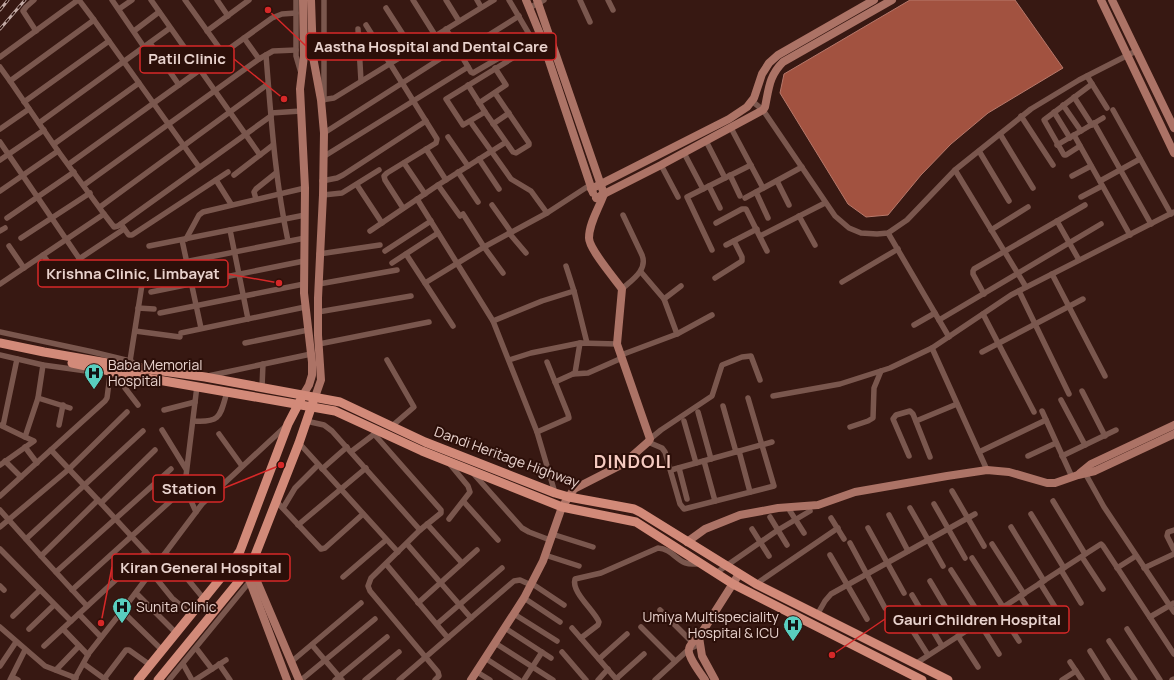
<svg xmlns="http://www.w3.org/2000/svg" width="1174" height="680" viewBox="0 0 1174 680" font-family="Manrope,sans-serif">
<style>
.water{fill:#a25240;stroke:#b7786a}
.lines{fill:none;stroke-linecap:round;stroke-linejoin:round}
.street{stroke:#7a574e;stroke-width:5.5}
.secondary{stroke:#ac7366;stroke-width:8}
.primary{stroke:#d28a79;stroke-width:9}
.rail-casing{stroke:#c1a9a4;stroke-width:3}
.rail{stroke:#2c0f09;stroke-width:1.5;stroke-dasharray:4.5;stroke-linecap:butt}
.labels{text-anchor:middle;stroke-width:4;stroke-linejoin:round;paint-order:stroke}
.poi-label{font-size:14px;fill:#e8d2cd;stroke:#2c0f09;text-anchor:start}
.street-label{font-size:14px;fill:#e8d2cd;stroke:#2c0f09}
.district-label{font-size:18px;font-weight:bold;letter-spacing:1px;fill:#f5cac0;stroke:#2c0f09}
.leader{fill:none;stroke:#d62828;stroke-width:1.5}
.callout-dot{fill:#d62828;stroke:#2c0f09;stroke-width:1.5}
.callout{fill:#2c0f09;stroke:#d62828;stroke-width:1.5}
.callout-label{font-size:15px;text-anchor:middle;font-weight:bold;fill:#e8d2cd}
</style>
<rect width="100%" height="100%" fill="#371812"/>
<polygon class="water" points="910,0 1015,0 1063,68 988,113 951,144 921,175 888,215 866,217 848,204 780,93 784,74"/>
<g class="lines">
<g class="street">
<polyline points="34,0 26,7 23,11 36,31"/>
<polyline points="112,0 144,47"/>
<polyline points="151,0 260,155"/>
<polyline points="185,0 223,53"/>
<polyline points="217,0 228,16"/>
<polyline points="296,0 296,56 301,73"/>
<polyline points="324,0 324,100"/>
<polyline points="413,0 435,35"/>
<polyline points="446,0 459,21"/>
<polyline points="477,0 481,7"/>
<polyline points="509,0 532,39"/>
<polyline points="580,0 590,22"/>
<polyline points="608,0 613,10"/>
<polyline points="386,8 413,50"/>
<polyline points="529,8 544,0"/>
<polyline points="119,9 132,0"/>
<polyline points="94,20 199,167"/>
<polyline points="366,25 437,139 436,143 387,173 384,176 385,180 403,208"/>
<polyline points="358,29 361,81"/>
<polyline points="446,29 471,72 473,73 540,34"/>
<polyline points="134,31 159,12"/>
<polyline points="207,31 249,0"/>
<polyline points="244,38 259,59"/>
<polyline points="150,43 179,85"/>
<polyline points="460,53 519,16"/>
<path d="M266,55C271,117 275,180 288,241"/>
<polyline points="0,57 78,0"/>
<polyline points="0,67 10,81"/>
<polyline points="1087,76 1107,108"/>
<polyline points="468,85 485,112"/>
<polyline points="495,93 529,143 529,145 516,153 513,152 485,112 463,125 446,99 542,40"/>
<polyline points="1074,97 1092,125"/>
<polyline points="321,100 334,98 494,0"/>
<polyline points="752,101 763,110 835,216 849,228 861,233 877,234 888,233 907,220 955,170 1031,109 1079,80 1136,51"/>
<polyline points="24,102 109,41"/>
<polyline points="479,103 506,85 495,68"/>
<polyline points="1063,105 1081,131"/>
<polyline points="1113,110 1171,214"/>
<polyline points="1054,112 1070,138"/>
<polyline points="271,113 301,111"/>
<polyline points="1021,116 1053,165"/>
<polyline points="39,123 170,28"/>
<polyline points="1094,123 1151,224"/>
<polyline points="472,124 511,179 531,191 547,213"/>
<polyline points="493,124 509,113"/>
<polyline points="731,128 763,188"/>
<polyline points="0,129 29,109"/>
<polyline points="324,133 457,48"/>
<polyline points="1000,134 1033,188"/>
<polyline points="1074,135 1130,235"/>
<polyline points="448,137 468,166"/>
<polyline points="706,141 725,178"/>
<polyline points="0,142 85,267"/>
<polyline points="54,144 139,83"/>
<polyline points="1057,145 1103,118"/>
<polyline points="1080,146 1066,155 1064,155 1044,120 1092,84"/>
<polyline points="426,149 446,180"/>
<polyline points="979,151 1009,201"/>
<polyline points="684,153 703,189"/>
<polyline points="323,157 468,67"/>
<polyline points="479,159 499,189"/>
<polyline points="0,160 44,130"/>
<polyline points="404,163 425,194"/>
<polyline points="69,164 272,18 282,14 296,13"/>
<polyline points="661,165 678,197"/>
<polyline points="955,170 1026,287"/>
<polyline points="458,172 478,202"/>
<polyline points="234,175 273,145"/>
<polyline points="730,175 740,196"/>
<polyline points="1072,176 1091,166"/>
<polyline points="216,180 231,204"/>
<polyline points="322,181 337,178 343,175 426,121"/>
<polyline points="777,181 789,205"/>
<polyline points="1100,181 1140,159"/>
<polyline points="84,185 259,59 273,51 296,50"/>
<polyline points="357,185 382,223"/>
<polyline points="438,185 460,216"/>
<polyline points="709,186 720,208"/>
<polyline points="0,191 58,151"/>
<polyline points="756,192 768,218"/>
<polyline points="323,195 342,193 379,170"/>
<polyline points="1081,197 1102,186"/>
<polyline points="745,198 802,167"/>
<polyline points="256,199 254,192 256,189 276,173"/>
<polyline points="417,199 493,321 537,432 555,493"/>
<polyline points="492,205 511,232"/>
<polyline points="100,207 268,84"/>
<polyline points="104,214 114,227 118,226 271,116"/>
<polyline points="463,214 484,247 503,273"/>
<polyline points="799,216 815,245"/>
<polyline points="7,218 74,172"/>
<polyline points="1057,221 1079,260"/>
<polyline points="716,223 742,209 746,209 767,251"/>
<polyline points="121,224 128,234 129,235 132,235 228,172"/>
<polyline points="230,230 248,319"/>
<polyline points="991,230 1028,207"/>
<polyline points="0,231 5,228"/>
<polyline points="370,231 438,185 503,144"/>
<polyline points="509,233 526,253"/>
<polyline points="888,233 949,337"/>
<polyline points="760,236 825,203"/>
<polyline points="21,238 90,193"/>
<polyline points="186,239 199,215 203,212 305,188"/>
<polyline points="182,240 201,328"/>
<polyline points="726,245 757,229"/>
<polyline points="9,246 24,268"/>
<polyline points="149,246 305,215"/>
<polyline points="712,250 687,197 751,165"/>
<polyline points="385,251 431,221"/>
<polyline points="319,254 380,245"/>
<polyline points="406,254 453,326"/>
<polyline points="43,255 56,273"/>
<polyline points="79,259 124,229"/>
<polyline points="392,263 438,233"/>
<polyline points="566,266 574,291 587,343"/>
<polyline points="149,269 305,238"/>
<polyline points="641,272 664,299 677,334"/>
<polyline points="1052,274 1105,376"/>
<polyline points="715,278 742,261 742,257 734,241"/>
<polyline points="842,282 898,249"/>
<polyline points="425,283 484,247 547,213 590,185"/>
<polyline points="0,284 104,214 58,151 10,81 94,20 79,0"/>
<polyline points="319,284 397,270"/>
<path d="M622,289C632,280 648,270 642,255L623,215"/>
<polyline points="1019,291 1069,394"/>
<polyline points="151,292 304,261"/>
<polyline points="984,294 973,274 973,271 974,269 1085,205"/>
<polyline points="664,299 681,286"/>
<polyline points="138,308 154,309"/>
<polyline points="318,312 411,296"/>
<polyline points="160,313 304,284"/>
<polyline points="983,314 1034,412"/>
<polyline points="939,320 1101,224"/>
<polyline points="493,321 542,301 574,291"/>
<polyline points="914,325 935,313"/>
<polyline points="135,331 180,337"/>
<polyline points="0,332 93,352 130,361 138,365"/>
<polyline points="181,333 305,307"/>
<polyline points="245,343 308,330"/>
<polyline points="319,344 429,322"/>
<polyline points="932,348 987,470"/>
<polyline points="982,352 1083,299"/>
<polyline points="0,355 43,365 101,373"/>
<polyline points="621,355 677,334 712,315"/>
<polyline points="387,360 414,407 392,426"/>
<polyline points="509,360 531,353 580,343 617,344"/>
<polyline points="130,361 143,278"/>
<polyline points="573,374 588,373 622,358"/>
<polyline points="208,376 311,354"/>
<polyline points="124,378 125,388 138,405"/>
<polyline points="555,382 575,373 580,343"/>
<polyline points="262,387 263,364"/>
<polyline points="1082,391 1105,436"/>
<polyline points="773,396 840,384 890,368 932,348 1011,295 1174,212"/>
<polyline points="38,398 70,408"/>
<polyline points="1061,400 1085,445"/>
<polyline points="723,406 736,452"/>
<polyline points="164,410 195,402"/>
<polyline points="1042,411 1072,477"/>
<polyline points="698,412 711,459"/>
<path d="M193,421C221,423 220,416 227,392"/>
<polyline points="306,421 324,425 332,431 420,530"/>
<polyline points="684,421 696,463"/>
<polyline points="916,421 957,404"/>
<polyline points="0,425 25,437"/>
<polyline points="59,425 63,405"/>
<polyline points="3,426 17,359"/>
<polyline points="850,427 868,421 873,418 874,388 881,371"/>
<polyline points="162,430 186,469"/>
<polyline points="537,432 569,418 568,414 547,362"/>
<polyline points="219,434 242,466"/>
<polyline points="374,434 441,510 441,513 420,530 371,578 368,586 370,591 438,672 439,676 435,680"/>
<polyline points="650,439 661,430 712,396 722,365 742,357 751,356 760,380"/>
<polyline points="648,442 662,448 665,452 680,504 684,509 774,486 748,398"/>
<polyline points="299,443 398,552"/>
<polyline points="25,447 37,463"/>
<polyline points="352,451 377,432"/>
<polyline points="739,451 750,492"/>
<polyline points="979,452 1046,420"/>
<polyline points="909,456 893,419 896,415 910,411 913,414 930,457"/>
<polyline points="1028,456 1056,443"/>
<polyline points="1062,456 1116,430"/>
<polyline points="5,461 21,477"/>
<polyline points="704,461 715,501"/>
<polyline points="449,463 468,486 470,492 449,519"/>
<polyline points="0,465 34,441 25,437 38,398 43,365"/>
<polyline points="679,468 687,499"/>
<polyline points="322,469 347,447"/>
<polyline points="671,470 772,442"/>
<polyline points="472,472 522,528 529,532 550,540"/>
<polyline points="1085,473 1104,507 1174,612"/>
<polyline points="952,491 984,546"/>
<polyline points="0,496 105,401 107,398 110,375"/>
<polyline points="98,500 157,564 202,504 286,426"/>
<polyline points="276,501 321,549 325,548 363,514"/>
<polyline points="1053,501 1085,554"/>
<polyline points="464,502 498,540"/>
<polyline points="101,503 155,450"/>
<polyline points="934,504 965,558"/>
<polyline points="283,508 295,488 318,465"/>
<polyline points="910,508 943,566"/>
<polyline points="0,510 41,556 98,500 51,450"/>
<polyline points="790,511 804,533"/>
<polyline points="196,512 188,494 185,484 197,386"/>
<polyline points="1031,514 1064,568"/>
<polyline points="889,515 908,551"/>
<polyline points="770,517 787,545"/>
<polyline points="831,518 844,539"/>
<polyline points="427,524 462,563"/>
<polyline points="298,525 366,468"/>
<polyline points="0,527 69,469 127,412"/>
<polyline points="1011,527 1044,581"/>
<polyline points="868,528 904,593"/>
<polyline points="752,529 769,556"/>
<polyline points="1174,530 1168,532 1167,536 1174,550"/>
<polyline points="552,534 593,547"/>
<polyline points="26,539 143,431"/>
<polyline points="850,543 885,608"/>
<polyline points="407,544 471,618"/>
<polyline points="992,544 1024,594"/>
<polyline points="0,549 71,621"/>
<polyline points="166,553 204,599"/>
<polyline points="545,555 579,566"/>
<polyline points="830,555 867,619"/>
<polyline points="41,556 87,606"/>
<polyline points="1082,557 1103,589"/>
<polyline points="972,558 1003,607"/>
<polyline points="386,564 448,638"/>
<polyline points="1117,568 1136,556"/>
<polyline points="1144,568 1174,554"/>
<polyline points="951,570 983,620"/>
<polyline points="1061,570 1081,603"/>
<polyline points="56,572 171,469"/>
<polyline points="151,572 172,598 191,614"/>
<polyline points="716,573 778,530 810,511"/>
<polyline points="343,577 386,540"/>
<polyline points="930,581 961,633"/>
<polyline points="531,583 564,605"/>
<polyline points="1040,583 1060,615"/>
<polyline points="756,584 838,528"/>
<polyline points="0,586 4,590"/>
<polyline points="72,590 186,487"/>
<polyline points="136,593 176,633"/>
<polyline points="912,595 942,646"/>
<polyline points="1020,596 1040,628"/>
<polyline points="524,598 560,622"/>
<polyline points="418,603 477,550"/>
<polyline points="899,609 928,655"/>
<polyline points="660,610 692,642"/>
<polyline points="999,610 1019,641"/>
<polyline points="122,611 162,650"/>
<polyline points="79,614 101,637"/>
<polyline points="514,614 557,641"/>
<polyline points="817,615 825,601 831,594 975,514"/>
<polyline points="13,616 40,590"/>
<polyline points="1150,617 1174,603"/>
<polyline points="979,622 999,654"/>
<polyline points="437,624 502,568"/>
<polyline points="0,627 45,666 76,678"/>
<polyline points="641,627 675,661"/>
<polyline points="505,628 551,658"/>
<polyline points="572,628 617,680"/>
<polyline points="29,629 54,605"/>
<polyline points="63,629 88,655"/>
<polyline points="1127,629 1160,680"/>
<polyline points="958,636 978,667"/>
<path d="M581,638L598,625L599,622C594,610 571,592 575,579L601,573L658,548C676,549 678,569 700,563"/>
<polyline points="1109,641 1135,680"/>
<polyline points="495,643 553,680"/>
<polyline points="312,645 342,680"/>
<polyline points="44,646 146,552"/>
<polyline points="196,648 212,669"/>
<polyline points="1090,651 1108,680"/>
<polyline points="562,652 586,680"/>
<polyline points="485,658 519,680"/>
<polyline points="599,659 627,634"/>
<polyline points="291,662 361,603"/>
<polyline points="1070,662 1082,680"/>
<polyline points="84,664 106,680"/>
<polyline points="183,664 192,680"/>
<polyline points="219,664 230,680"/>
<polyline points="915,664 1101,544 1103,546 1174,654"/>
<polyline points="0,666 16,642"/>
<polyline points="56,670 79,646"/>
<polyline points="477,672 490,680"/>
<polyline points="12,677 18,680"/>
<polyline points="104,679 126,650 129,650 150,665"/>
<polyline points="616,679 644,654"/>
<polyline points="10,680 25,650"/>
<polyline points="74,680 89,653 122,611 157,564"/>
<polyline points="169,680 251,580"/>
<polyline points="195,680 226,660"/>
<polyline points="301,680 375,619"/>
<polyline points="335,680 387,637"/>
<polyline points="365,680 399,652"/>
<polyline points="399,680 514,581 520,580 531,585"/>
<polyline points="524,680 542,652"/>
<polyline points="598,680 608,669"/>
<polyline points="655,680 689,649 700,644"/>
<polyline points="1062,680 1076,671"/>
<polyline points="1172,680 1174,679"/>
</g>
<g class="secondary">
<polyline points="311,0 313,57 321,100 324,133 323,195 318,298 318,335 321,380 315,397"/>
<polyline points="526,0 540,34 593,193"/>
<polyline points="1101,0 1174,153"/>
<polyline points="1112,0 1174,128"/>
<polyline points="591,189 729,119 747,107 754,98 762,74 769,63 778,55 874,0"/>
<path d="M596,198L661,165L763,110L765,107C769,88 769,76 783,62L892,0"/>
<polyline points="303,395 309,385 312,375 312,362 304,293 305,188 300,89 304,56 303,0"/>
<polyline points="1080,473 1091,464 1174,425"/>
<polyline points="687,542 705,529 740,515 778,508 818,505 855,492 947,476 987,470 1009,472 1047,483 1055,483 1078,475 1095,471 1174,434"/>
<polyline points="238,555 245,559 250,565 299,680"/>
<polyline points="232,563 238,568 249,579 287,680"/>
<polyline points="699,637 702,656 715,680"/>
<path d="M471,680L524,598L543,561L562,507L574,489L623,464L648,442L650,439L617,344L622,289C615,279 589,249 589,238C589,223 599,208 604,194L537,0"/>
<path d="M705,680C701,674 687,656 689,649C690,643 695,640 699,637L739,574"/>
</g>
<g class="primary">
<polyline points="0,343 44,352 113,364 205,377 340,402 425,442 555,493 569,497 634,509 640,512 756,584 948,680"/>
<polyline points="72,363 124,374 335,411 422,451 562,507 636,522 733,584 922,680"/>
<polyline points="138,680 228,569 240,551 288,424 301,399"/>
<polyline points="158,680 239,581 254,558 299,443 313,402"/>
</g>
<defs>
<g id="rail">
<polyline points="0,10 8,0"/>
<polyline points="0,29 25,0"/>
</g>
</defs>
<use href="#rail" class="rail-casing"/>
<use href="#rail" class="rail"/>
</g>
<defs>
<symbol id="hospital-pin" viewBox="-11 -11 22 30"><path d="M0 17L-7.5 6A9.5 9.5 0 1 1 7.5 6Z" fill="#59cebf" stroke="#2c0f09"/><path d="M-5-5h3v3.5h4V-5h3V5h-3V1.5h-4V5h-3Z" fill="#111"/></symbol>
</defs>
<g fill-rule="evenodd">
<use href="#hospital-pin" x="83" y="362" width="22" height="30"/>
<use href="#hospital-pin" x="111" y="596" width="22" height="30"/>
<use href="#hospital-pin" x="782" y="614" width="22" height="30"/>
</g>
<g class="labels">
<g class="poi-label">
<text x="108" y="370">Baba Memorial<tspan x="108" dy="16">Hospital</tspan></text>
<text x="136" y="612">Sunita Clinic</text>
<text x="779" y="622" text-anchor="end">Umiya Multispeciality<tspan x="779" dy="16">Hospital &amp; ICU</tspan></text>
</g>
<g class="street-label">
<text transform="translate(507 457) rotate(20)" y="5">Dandi Heritage Highway</text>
</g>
<g class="district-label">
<text x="633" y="468">DINDOLI</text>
</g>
</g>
<path class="leader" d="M268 10L306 46M284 99L234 59M279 283L228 274M281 465L224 488M101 623L112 567M832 655L885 619"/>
<g class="callout-dot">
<circle cx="268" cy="10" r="4"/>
<circle cx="284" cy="99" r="4"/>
<circle cx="279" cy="283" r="4"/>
<circle cx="281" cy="465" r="4"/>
<circle cx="101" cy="623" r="4"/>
<circle cx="832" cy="655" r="4"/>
</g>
<g class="callout">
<rect x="306" y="33" width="250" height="27" rx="4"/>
<rect x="140" y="46" width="94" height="27" rx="4"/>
<rect x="38" y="260" width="190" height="27" rx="4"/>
<rect x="153" y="475" width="71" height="27" rx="4"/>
<rect x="112" y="554" width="178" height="27" rx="4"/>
<rect x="885" y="606" width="184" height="27" rx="4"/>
</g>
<g class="callout-label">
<text x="431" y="52">Aastha Hospital and Dental Care</text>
<text x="187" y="64">Patil Clinic</text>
<text x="133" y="279">Krishna Clinic, Limbayat</text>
<text x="189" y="494">Station</text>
<text x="201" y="573">Kiran General Hospital</text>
<text x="977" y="625">Gauri Children Hospital</text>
</g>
</svg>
